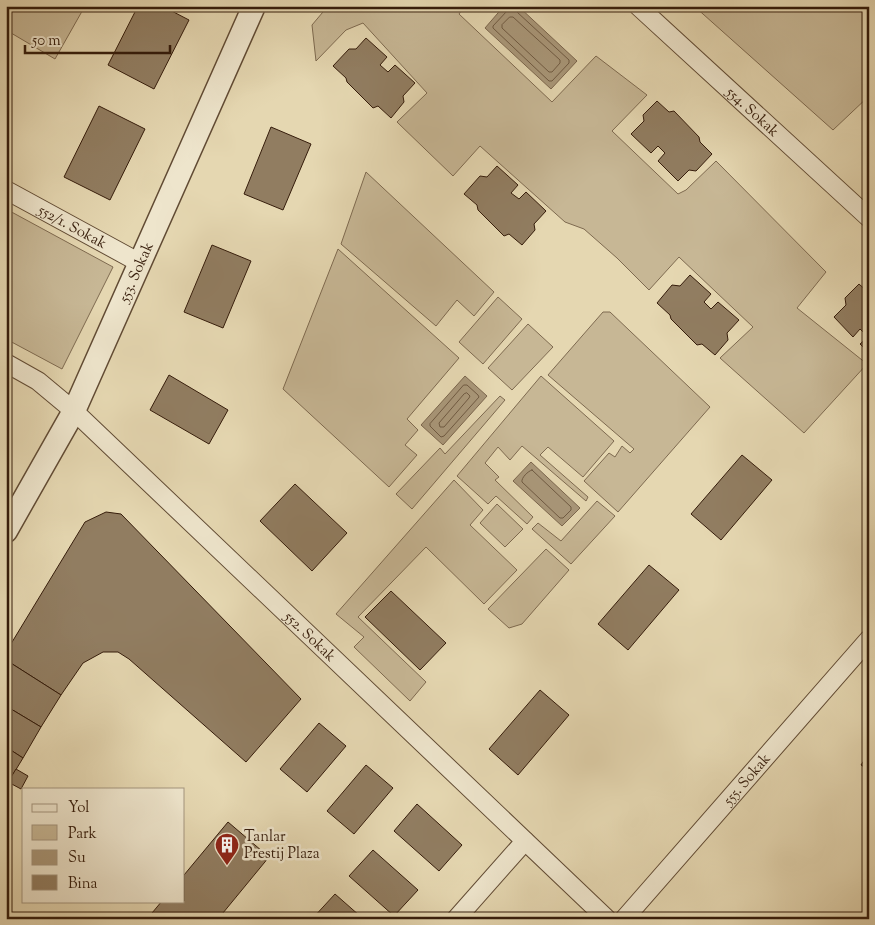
<svg xmlns="http://www.w3.org/2000/svg" width="875" height="925" viewBox="0 0 875 925" font-family="'Sorts Mill Goudy',serif">
<style>
.green{fill:#c7b795;stroke:#7e6a50}
.water{fill:#a99779;stroke:#7b664d}
.lines{fill:none;stroke-linecap:round;stroke-linejoin:round}
.shore{stroke:#6f5a42;stroke-width:1}
.building{fill:#917d61;stroke:#351c0b}
.minor-casing{stroke:#614b34;stroke-width:20}
.tertiary-casing{stroke:#614b34;stroke-width:25}
.minor{stroke:#eee5cc;stroke-width:18}
.tertiary{stroke:#eee5cc;stroke-width:22}
.labels{text-anchor:middle;stroke-width:5;stroke-linejoin:round;paint-order:stroke}
.street-label{font-size:15px;fill:#351c0b;stroke:#eee5cc}
.poi-label{font-size:15px;fill:#351c0b;stroke:#eee5cc;text-anchor:start}
</style>
<rect width="100%" height="100%" fill="#e5d7b1"/>
<filter id="stains"><feTurbulence type="fractalNoise" baseFrequency=".004" numOctaves="4"/><feColorMatrix values="0 0 0 0 .2 0 0 0 0 .09 0 0 0 0 .02 0 0 0 .5 -.17"/></filter>
<radialGradient id="worn" r=".72"><stop offset=".6" stop-color="#630" stop-opacity="0"/><stop offset="1" stop-color="#630" stop-opacity=".3"/></radialGradient>
<g class="green">
<polygon points="6,6 85,6 55,59 6,30"/>
<polygon points="328,6 465,6 459,14 552,102 596,56 647,95 612,131 678,194 686,190 716,161 826,272 797,308 867,364 804,433 720,358 753,327 679,257 649,290 617,258 584,229 565,222 480,146 453,176 397,122 427,93 363,23 346,30 316,61 312,25"/>
<polygon points="694,6 869,6 869,96 833,130"/>
<polygon points="366,172 494,292 474,316 457,300 436,326 341,244"/>
<polygon points="6,209 113,267 62,369 6,339"/>
<polygon points="338,249 459,358 407,419 418,430 405,445 417,455 389,487 283,389"/>
<polygon points="498,297 522,319 483,364 459,342"/>
<polygon points="603,312 610,312 710,407 618,512 584,481 609,453 615,457 622,446 630,453 634,449 548,375"/>
<polygon points="528,324 553,347 512,390 488,368"/>
<polygon points="541,376 614,441 583,477 548,447 540,455 588,497 586,501 522,446 510,460 498,447 485,463 499,477 495,480 533,517 527,524 496,496 488,504 457,476"/>
<polygon points="500,396 505,400 412,509 396,494 440,448 445,454"/>
<polygon points="454,480 483,510 470,525 517,570 484,604 426,547 358,617 426,682 410,701 354,647 364,637 336,614"/>
<polygon points="597,501 615,516 571,564 532,529 538,523 561,541"/>
<polygon points="497,504 523,529 505,547 480,523"/>
<polygon points="546,549 569,570 522,624 509,628 488,609"/>
</g>
<g class="water">
<polygon points="504,6 518,6 577,61 551,89 485,28"/>
<polygon points="465,376 487,396 443,445 421,425"/>
<polygon points="531,462 580,508 562,526 513,481"/>
</g>
<g class="lines">
<g class="shore">
<polyline points="508,6 507,11 493,26 493,28 549,81 552,81 569,63 569,60 517,12 515,6"/>
<polygon points="510,17 513,17 560,60 560,63 552,72 549,72 502,28 502,25"/>
<polygon points="464,385 467,385 478,395 479,397 444,436 441,437 430,426 430,424"/>
<polygon points="467,393 470,396 469,398 444,427 440,427 439,423 464,394"/>
<path d="M532,470L571,507V510L563,518H560L522,482C521,478 528,471 532,470Z"/>
</g>
</g>
<g class="building">
<polygon points="138,6 162,6 189,20 154,89 108,65"/>
<polygon points="366,38 387,57 380,65 388,72 395,65 415,83 403,96 404,102 391,118 378,106 373,108 347,82 346,78 333,66 349,49 356,49"/>
<polygon points="657,101 669,112 674,111 699,137 700,142 712,154 696,171 689,170 678,181 658,161 665,153 658,146 651,153 631,134 644,121 643,115"/>
<polygon points="99,106 145,129 110,200 64,177"/>
<polygon points="271,127 311,144 283,210 244,194"/>
<polygon points="497,166 518,185 511,193 519,199 526,192 546,211 534,224 535,230 522,245 509,234 504,236 478,210 477,205 464,194 480,176 487,177"/>
<polygon points="212,245 251,261 223,328 184,312"/>
<polygon points="690,275 711,294 704,302 711,309 718,302 739,320 727,333 728,340 715,355 702,344 697,345 671,319 670,315 657,303 672,285 680,286"/>
<polygon points="859,284 869,293 869,353 860,344 868,337 860,329 853,337 834,317 846,305 845,298"/>
<polygon points="169,375 228,410 209,444 150,410"/>
<polygon points="742,455 772,480 721,540 691,514"/>
<polygon points="295,484 347,533 312,571 260,521"/>
<polygon points="106,512 121,514 301,699 246,762 129,659 118,652 103,652 83,663 61,695 6,660 6,652 85,522"/>
<polygon points="649,565 679,590 628,650 598,624"/>
<polygon points="391,591 446,643 420,670 365,617"/>
<polygon points="6,660 61,695 41,727 6,706"/>
<polygon points="540,690 569,715 518,775 489,749"/>
<polygon points="6,706 41,727 23,758 6,747"/>
<polygon points="319,723 346,746 307,792 280,769"/>
<polygon points="6,747 23,758 6,786"/>
<polygon points="869,753 869,770 861,765"/>
<polygon points="366,765 393,788 354,834 327,811"/>
<polygon points="16,769 28,776 21,789 8,782"/>
<polygon points="417,804 462,845 439,871 394,831"/>
<polygon points="228,822 269,857 218,919 147,919 162,901 184,901 184,875"/>
<polygon points="373,850 418,890 394,916 349,876"/>
<polygon points="335,894 360,916 363,919 312,919"/>
</g>
<g class="lines">
<defs>
<g id="minor">
<path id="s1" d="M638,6L869,218"/>
<path id="s2" d="M6,190L140,263"/>
<path id="s3" d="M6,363L38,381L74,411L607,919"/>
<polyline points="456,919 525,841"/>
<path id="s4" d="M624,919L869,639"/>
</g>
<g id="tertiary">
<path id="s5" d="M6,531L74,411L254,6"/>
</g>
</defs>
<use href="#minor" class="minor-casing"/>
<use href="#tertiary" class="tertiary-casing"/>
<use href="#minor" class="minor"/>
<use href="#tertiary" class="tertiary"/>
</g>
<defs>
<symbol id="building-pin" viewBox="-11 -11 22 30"><path d="M0 17L-7.5 6A9.5 9.5 0 1 1 7.5 6Z" fill="#8f2418" stroke="#eee5cc"/><path d="M-4-6H4V6H1V3H-1V6H-4ZM-2.5-4.3h1.7v1.8h-1.7ZM.8-4.3h1.7v1.8H.8ZM-2.5-1h1.7V.8h-1.7ZM.8-1h1.7V.8H.8Z" fill="#fff"/></symbol>
</defs>
<g fill-rule="evenodd">
<use href="#building-pin" x="213" y="831" width="28" height="38"/>
</g>
<g class="labels">
<g class="street-label">
<text dy="5" stroke="none"><textPath href="#s1" startOffset="156">554. Sokak</textPath></text>
<text dy="5" stroke="none"><textPath href="#s2" startOffset="76">552/1. Sokak</textPath></text>
<text dy="5" stroke="none"><textPath href="#s5" startOffset="290">553. Sokak</textPath></text>
<text dy="5" stroke="none"><textPath href="#s3" startOffset="410">552. Sokak</textPath></text>
<text dy="5" stroke="none"><textPath href="#s4" startOffset="186">555. Sokak</textPath></text>
</g>
<g class="poi-label">
<text x="244" y="841">Tanlar<tspan x="244" dy="17">Prestij Plaza</tspan></text>
</g>
</g>
<rect width="875" height="925" fill="none" stroke="#e5d7b1" stroke-width="25"/>
<rect x="8" y="8" width="860" height="910" fill="none" stroke="#351c0b" stroke-width="2.5"/>
<rect x="12" y="12" width="850" height="900" fill="none" stroke="#351c0b"/>
<rect x="22" y="788" width="162" height="115" fill="#eee5cc" stroke="#a4957f"/>
<rect x="32" y="804" width="25" height="8" fill="#eee5cc" stroke="#a4957f"/>
<text x="68" y="812" font-size="15" fill="#351c0b">Yol</text>
<rect x="32" y="825" width="25" height="15" fill="#c7b795" stroke="#a4957f"/>
<text x="68" y="838" font-size="15" fill="#351c0b">Park</text>
<rect x="32" y="850" width="25" height="15" fill="#a99779" stroke="#a4957f"/>
<text x="68" y="862" font-size="15" fill="#351c0b">Su</text>
<rect x="32" y="875" width="25" height="15" fill="#917d61" stroke="#a4957f"/>
<text x="68" y="888" font-size="15" fill="#351c0b">Bina</text>
<path d="M25 45v8h145v-8" fill="none" stroke="#351c0b" stroke-width="2.5"/>
<text x="32" y="45" font-size="15" fill="#351c0b" stroke="#eee5cc" stroke-width="4" paint-order="stroke">50 m</text>
<rect width="100%" height="100%" filter="url(#stains)"/>
<rect width="100%" height="100%" fill="url(#worn)"/>
</svg>
